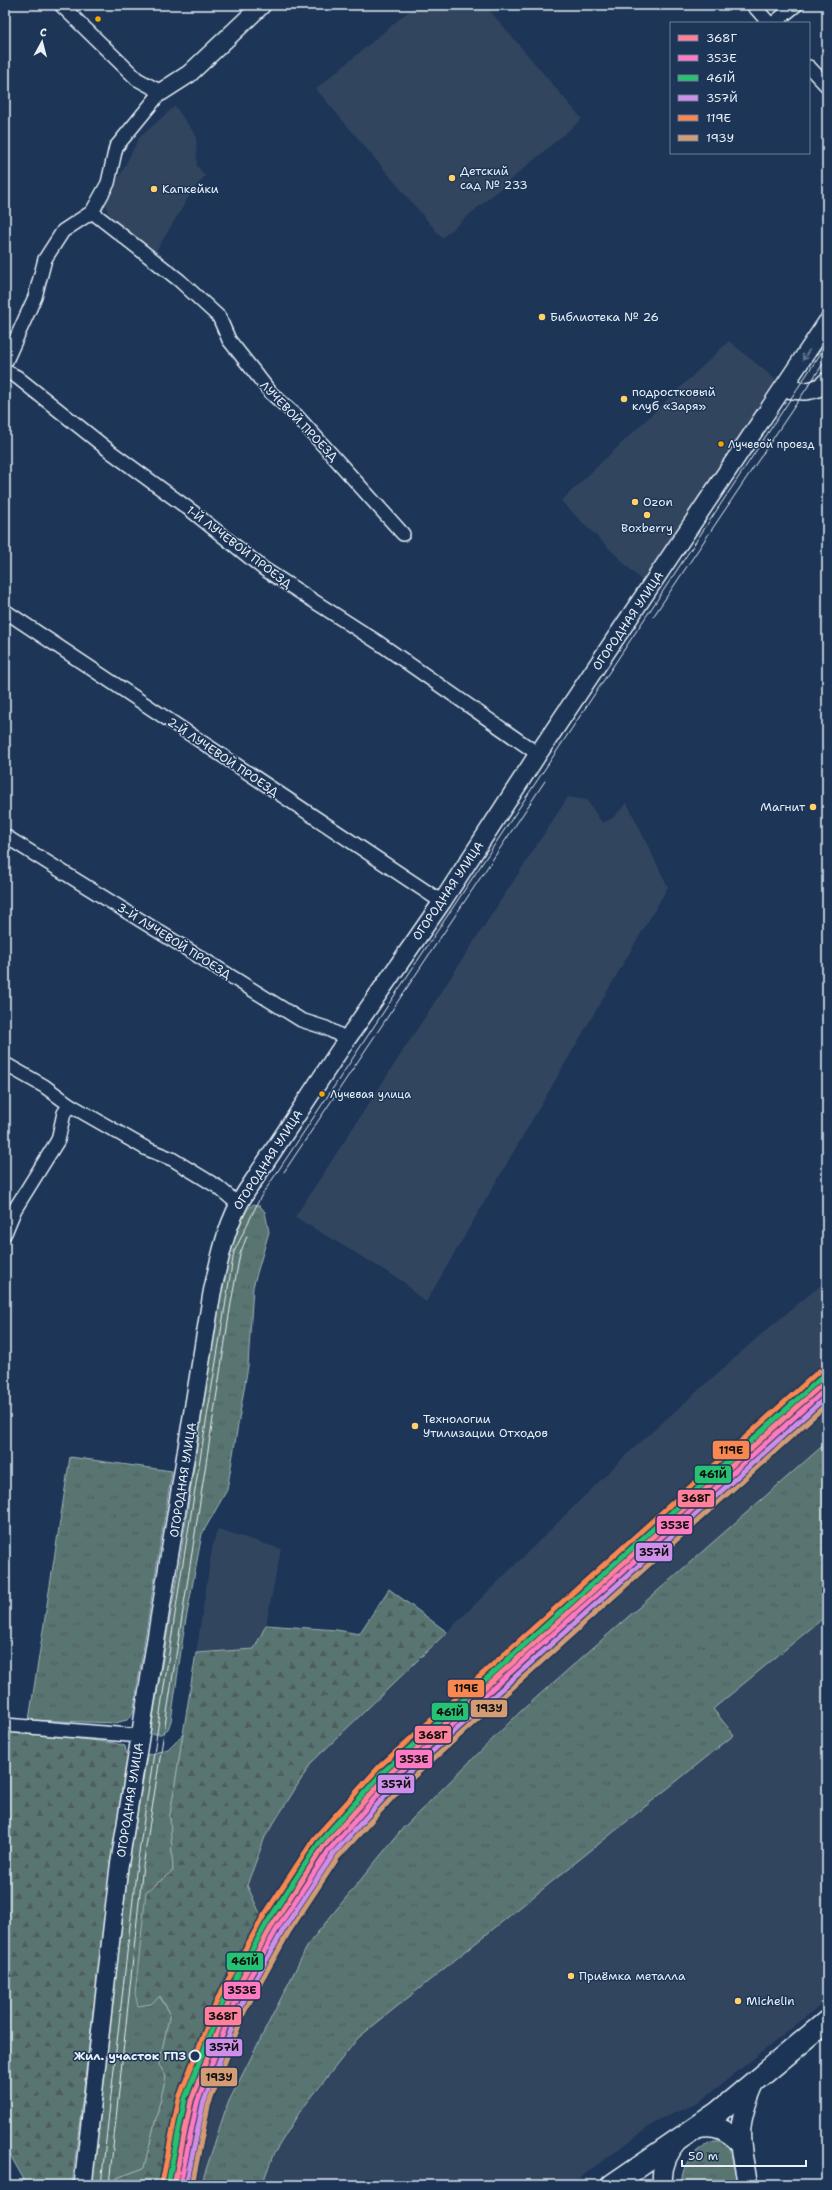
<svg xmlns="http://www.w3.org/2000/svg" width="832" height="2190" viewBox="0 0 832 2190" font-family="'Shantell Sans',sans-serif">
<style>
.built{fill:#33445e}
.grass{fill:url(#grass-tufts);stroke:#a0b2b5}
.forest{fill:url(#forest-firs);stroke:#a0b2b5}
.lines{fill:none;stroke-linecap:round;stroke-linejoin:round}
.minor-casing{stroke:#e8f1f8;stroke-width:16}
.tertiary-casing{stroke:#e8f1f8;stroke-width:20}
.secondary-casing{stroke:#e8f1f8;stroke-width:22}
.primary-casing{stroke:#e8f1f8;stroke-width:24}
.minor{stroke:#1d3557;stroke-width:13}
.tertiary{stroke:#1d3557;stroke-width:17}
.secondary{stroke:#1d3557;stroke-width:19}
.primary{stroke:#1d3557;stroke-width:21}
.tram{stroke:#e8f1f8;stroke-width:1}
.rail-1-casing{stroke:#1d3557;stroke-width:8}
.rail-2-casing{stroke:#1d3557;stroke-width:8}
.rail-3-casing{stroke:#1d3557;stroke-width:8}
.rail-4-casing{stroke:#1d3557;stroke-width:8}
.rail-5-casing{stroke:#1d3557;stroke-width:8}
.rail-6-casing{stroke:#1d3557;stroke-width:8}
.rail-1{stroke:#ff8098;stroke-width:5}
.rail-2{stroke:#fe7ac1;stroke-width:5}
.rail-3{stroke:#26c172;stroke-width:5}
.rail-4{stroke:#ce8fe9;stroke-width:5}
.rail-5{stroke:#f88751;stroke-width:5}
.rail-6{stroke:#d39c74;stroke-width:5}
.oneway{stroke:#64778f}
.bus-dot{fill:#f7a600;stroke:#1d3557;stroke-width:1.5}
.poi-dot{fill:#ffd166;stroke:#1d3557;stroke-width:1.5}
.stop-dot{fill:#1d3557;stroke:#e8f1f8;stroke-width:2}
.labels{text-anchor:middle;stroke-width:3;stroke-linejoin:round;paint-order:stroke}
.bus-label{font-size:11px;fill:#e8f1f8;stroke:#1d3557;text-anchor:start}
.poi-label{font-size:12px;fill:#e8f1f8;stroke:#1d3557;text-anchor:start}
.street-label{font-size:12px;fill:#e8f1f8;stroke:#1d3557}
.stop-label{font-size:12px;font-weight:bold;fill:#e8f1f8;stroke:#1d3557;text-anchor:end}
.line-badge{stroke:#1d3557;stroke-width:1.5}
.pale-badge-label{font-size:11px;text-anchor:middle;font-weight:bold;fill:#111}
</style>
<defs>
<pattern id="grass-tufts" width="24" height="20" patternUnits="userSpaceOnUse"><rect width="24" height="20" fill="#597472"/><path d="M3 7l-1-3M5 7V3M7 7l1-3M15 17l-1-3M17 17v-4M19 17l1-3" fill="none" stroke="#4f5c5c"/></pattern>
<pattern id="forest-firs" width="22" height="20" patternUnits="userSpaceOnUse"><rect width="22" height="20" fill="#597472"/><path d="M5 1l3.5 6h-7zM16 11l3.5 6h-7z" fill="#4f5c5c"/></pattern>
</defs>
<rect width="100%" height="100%" fill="#1d3557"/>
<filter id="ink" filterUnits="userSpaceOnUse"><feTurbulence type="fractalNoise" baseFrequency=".025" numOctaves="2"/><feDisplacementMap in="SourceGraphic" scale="8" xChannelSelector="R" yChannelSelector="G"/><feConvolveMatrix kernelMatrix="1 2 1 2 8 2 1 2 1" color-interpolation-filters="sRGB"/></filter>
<g filter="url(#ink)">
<g class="built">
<polygon points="416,5 485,5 582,119 442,238 316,89"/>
<polygon points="175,106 196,136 197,166 205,176 193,190 153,256 108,213 106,203 139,138"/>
<polygon points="729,341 776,380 642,581 561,501"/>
<polygon points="568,797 587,800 602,823 613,818 627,803 668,887 426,1302 413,1292 404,1282 295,1217"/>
<polygon points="827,1280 827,1442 521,1711 403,1828 309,1943 227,2105 201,2185 168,2185 186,2097 220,2001 262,1918 247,1885 265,1837 312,1762 447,1632 625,1456 758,1337"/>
<polygon points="218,1529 281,1549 266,1625 254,1649 196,1653 213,1543"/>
<polygon points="827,1615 827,2000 698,2103 660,2119 570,2185 262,2185 273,2155 299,2113 358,2038 734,1735 713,1709"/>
</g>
<g class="grass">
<polygon points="254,1204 260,1206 265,1212 269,1232 253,1287 248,1366 227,1490 202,1534 184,1630 171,1721 168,1729 161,1734 150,1734 180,1560 220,1293 234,1236 247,1209"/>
<polygon points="827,1442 827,1615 713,1709 734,1735 358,2038 299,2113 273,2155 262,2185 201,2185 227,2105 309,1943 403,1828 521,1711"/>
<polygon points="70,1457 172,1471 133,1713 127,1720 115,1723 29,1720"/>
<polygon points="183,1734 170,1815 173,1871 146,1892 159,1996 170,2013 159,2064 166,2077 144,2168 117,2178 116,2185 92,2185 128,1870 147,1755 168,1749"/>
<path d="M714,2141H721L732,2145L740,2185H682C680,2164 696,2148 714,2141Z"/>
</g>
<g class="forest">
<polygon points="389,1589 447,1632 312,1762 265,1837 247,1885 262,1918 220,2001 186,2097 168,2185 116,2185 117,2178 144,2168 166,2077 159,2064 170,2013 160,1996 151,2004 138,2006 135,1994 146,1892 173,1871 170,1815 196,1653 254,1649 266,1625 337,1630 359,1634"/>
<polygon points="5,1730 114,1743 125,1746 127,1756 111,1865 72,2185 24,2185 23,2178 5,2146"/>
</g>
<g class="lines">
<defs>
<g id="minor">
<polyline points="753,5 769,23"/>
<polyline points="774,23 796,5"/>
<polyline points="809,67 827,86"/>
<polyline points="92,212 179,280 219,317 229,340 271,393 297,416 403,534"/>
<polyline points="5,363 35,297 45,259 63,231 92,212 108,183 116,147 161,92 137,79 61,5"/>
<polyline points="5,371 17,377 111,452 193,512 264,569 379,643 538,754"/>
<polyline points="5,611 442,902"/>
<polyline points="5,836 301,1020 326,1028 347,1039"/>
<polyline points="5,1064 44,1086 70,1105 147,1149 172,1159 218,1187 238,1204"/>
<polyline points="5,1233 15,1209 58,1140 64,1113 70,1105"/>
<polyline points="5,1725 141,1736"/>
</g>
<g id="tertiary">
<polyline points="161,92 189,74 262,5"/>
<path d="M784,388C800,392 815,394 827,381"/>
<path d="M83,2185L119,1867L212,1293C220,1257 226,1223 246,1192L347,1039L442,902L538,754L827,322"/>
</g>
<g id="secondary">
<path d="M697,2128C716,2124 727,2130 740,2143"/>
<path d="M663,2185C660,2167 668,2152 679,2139"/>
<path d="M748,2185C739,2139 735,2126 755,2082"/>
</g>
<polyline id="primary" points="612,2185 717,2113 827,2021"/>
</defs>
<use href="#minor" class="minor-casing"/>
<use href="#tertiary" class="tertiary-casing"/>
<use href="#secondary" class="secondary-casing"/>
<use href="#primary" class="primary-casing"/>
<use href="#minor" class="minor"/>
<use href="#tertiary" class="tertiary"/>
<use href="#secondary" class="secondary"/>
<use href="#primary" class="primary"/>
<g class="tram">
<polyline points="653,617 827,358"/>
<polyline points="284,1172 545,781"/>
<polyline points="101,2185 136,1872 180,1581 234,1252 260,1198 827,344"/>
<polyline points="109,2185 142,1873 231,1303 240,1254 247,1236"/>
</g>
<defs>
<polyline id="rail-1" points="174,2185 191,2101 228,2004 273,1924 324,1846 388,1775 827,1380"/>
<polyline id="rail-2" points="180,2185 197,2103 233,2007 278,1927 329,1850 392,1779 827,1388"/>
<polyline id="rail-3" points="168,2184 185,2099 223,2001 268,1921 319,1843 384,1771 823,1376"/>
<polyline id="rail-4" points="186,2185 203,2104 239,2009 283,1930 334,1853 396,1784 827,1396"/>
<polyline id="rail-5" points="162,2183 179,2098 218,1998 263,1917 314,1839 380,1766 819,1371"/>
<polyline id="rail-6" points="192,2185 208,2106 244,2012 288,1933 338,1857 401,1788 827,1404"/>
</defs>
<use href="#rail-1" class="rail-1-casing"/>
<use href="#rail-2" class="rail-2-casing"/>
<use href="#rail-3" class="rail-3-casing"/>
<use href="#rail-4" class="rail-4-casing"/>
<use href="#rail-5" class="rail-5-casing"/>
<use href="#rail-6" class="rail-6-casing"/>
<use href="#rail-1" class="rail-1"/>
<use href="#rail-2" class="rail-2"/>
<use href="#rail-3" class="rail-3"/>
<use href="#rail-4" class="rail-4"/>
<use href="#rail-5" class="rail-5"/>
<use href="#rail-6" class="rail-6"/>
</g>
<defs><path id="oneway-shaft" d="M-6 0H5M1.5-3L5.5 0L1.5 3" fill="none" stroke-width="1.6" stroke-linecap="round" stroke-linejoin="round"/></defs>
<use class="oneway" href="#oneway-shaft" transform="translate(806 355) rotate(123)"/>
</g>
<g class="bus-dot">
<circle cx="98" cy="19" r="3.5"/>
<circle cx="721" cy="444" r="3.5"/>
<circle cx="322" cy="1094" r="3.5"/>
</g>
<g class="poi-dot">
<circle cx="452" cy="178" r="4"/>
<circle cx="154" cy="189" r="4"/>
<circle cx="542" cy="317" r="4"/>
<circle cx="624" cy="399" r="4"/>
<circle cx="635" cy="502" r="4"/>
<circle cx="647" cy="515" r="4"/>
<circle cx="813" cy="807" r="4"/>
<circle cx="415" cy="1426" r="4"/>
<circle cx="571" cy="1976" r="4"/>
<circle cx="738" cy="2001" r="4"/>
</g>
<circle class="stop-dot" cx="195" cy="2056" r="5.5"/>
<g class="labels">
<g class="bus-label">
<text x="728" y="448">Лучевой проезд</text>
<text x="330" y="1098">Лучевая улица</text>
</g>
<g class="poi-label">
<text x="460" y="175">Детский<tspan x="460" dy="14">сад № 233</tspan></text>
<text x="162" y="193">Капкейки</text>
<text x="550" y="321">Библиотека № 26</text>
<text x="632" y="396">подростковый<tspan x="632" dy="14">клуб «Заря»</tspan></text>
<text x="643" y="506">Ozon</text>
<text x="647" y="532" text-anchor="middle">Boxberry</text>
<text x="805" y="811" text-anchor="end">Магнит</text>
<text x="423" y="1423">Технологии<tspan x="423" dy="14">Утилизации Отходов</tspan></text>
<text x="579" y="1980">Приёмка металла</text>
<text x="746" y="2005">Michelin</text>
</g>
<g class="street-label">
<text transform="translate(299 421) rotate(46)" y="4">ЛУЧЕВОЙ ПРОЕЗД</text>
<text transform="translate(239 547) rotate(37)" y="4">1-Й ЛУЧЕВОЙ ПРОЕЗД</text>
<text transform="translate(628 621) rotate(-56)" y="4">ОГОРОДНАЯ УЛИЦА</text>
<text transform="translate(223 757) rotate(34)" y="4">2-Й ЛУЧЕВОЙ ПРОЕЗД</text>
<text transform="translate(448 891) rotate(-56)" y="4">ОГОРОДНАЯ УЛИЦА</text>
<text transform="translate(174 941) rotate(32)" y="4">3-Й ЛУЧЕВОЙ ПРОЕЗД</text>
<text transform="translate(268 1160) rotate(-57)" y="4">ОГОРОДНАЯ УЛИЦА</text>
<text transform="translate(183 1480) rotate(-81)" y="4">ОГОРОДНАЯ УЛИЦА</text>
<text transform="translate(130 1800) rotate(-81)" y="4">ОГОРОДНАЯ УЛИЦА</text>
</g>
<g class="stop-label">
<text x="186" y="2060">Жил. участок ГПЗ</text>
</g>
</g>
<g class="line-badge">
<rect x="712" y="1440" width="38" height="20" rx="4" fill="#f88751"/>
<rect x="694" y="1465" width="38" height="19" rx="4" fill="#26c172"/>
<rect x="677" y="1489" width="38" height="19" rx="4" fill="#ff8098"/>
<rect x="656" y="1515" width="37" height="20" rx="4" fill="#fe7ac1"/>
<rect x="635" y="1542" width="38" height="20" rx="4" fill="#ce8fe9"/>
<rect x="447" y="1679" width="38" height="19" rx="4" fill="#f88751"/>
<rect x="470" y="1699" width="38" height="19" rx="4" fill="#d39c74"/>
<rect x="431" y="1702" width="38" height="19" rx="4" fill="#26c172"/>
<rect x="414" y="1725" width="38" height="19" rx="4" fill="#ff8098"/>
<rect x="395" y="1749" width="38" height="20" rx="4" fill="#fe7ac1"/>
<rect x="377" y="1774" width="38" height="20" rx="4" fill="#ce8fe9"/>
<rect x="226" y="1952" width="38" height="19" rx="4" fill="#26c172"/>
<rect x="223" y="1981" width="38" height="19" rx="4" fill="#fe7ac1"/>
<rect x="204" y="2006" width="38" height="20" rx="4" fill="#ff8098"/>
<rect x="205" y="2038" width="38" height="19" rx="4" fill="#ce8fe9"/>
<rect x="200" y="2067" width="38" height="20" rx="4" fill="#d39c74"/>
</g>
<g class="pale-badge-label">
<text x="731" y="1454">119Е</text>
<text x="713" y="1478">461Й</text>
<text x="696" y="1502">368Г</text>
<text x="675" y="1529">353Е</text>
<text x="654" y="1556">357Й</text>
<text x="466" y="1692">119Е</text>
<text x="489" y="1712">193У</text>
<text x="450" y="1716">461Й</text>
<text x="433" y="1739">368Г</text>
<text x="414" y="1763">353Е</text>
<text x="396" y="1788">357Й</text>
<text x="245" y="1965">461Й</text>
<text x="242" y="1994">353Е</text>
<text x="223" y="2020">368Г</text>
<text x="224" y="2051">357Й</text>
<text x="219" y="2081">193У</text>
</g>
<rect width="832" height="2190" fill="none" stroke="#1d3557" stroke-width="20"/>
<rect x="10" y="10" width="812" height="2170" fill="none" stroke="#e8f1f8" stroke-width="1.5" filter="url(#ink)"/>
<rect x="670" y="22" width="140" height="132" fill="#1d3557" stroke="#6e8097"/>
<rect x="678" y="35" width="20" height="6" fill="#ff8098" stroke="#6e8097"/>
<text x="706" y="42" font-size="12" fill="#e8f1f8">368Г</text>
<rect x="678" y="55" width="20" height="6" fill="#fe7ac1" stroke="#6e8097"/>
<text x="706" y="62" font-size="12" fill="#e8f1f8">353Е</text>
<rect x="678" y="75" width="20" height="6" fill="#26c172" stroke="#6e8097"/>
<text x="706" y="82" font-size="12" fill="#e8f1f8">461Й</text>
<rect x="678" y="95" width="20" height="6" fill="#ce8fe9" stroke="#6e8097"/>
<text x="706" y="102" font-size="12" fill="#e8f1f8">357Й</text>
<rect x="678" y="115" width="20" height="6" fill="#f88751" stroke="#6e8097"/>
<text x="706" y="122" font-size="12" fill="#e8f1f8">119Е</text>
<rect x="678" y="135" width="20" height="6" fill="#d39c74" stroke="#6e8097"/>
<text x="706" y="142" font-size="12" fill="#e8f1f8">193У</text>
<g transform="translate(42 42) rotate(7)" stroke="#1d3557" stroke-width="3" paint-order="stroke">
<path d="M0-3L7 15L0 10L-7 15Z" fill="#e8f1f8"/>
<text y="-6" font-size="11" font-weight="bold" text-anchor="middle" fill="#e8f1f8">С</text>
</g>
<path d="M682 2160v6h124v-6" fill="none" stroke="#e8f1f8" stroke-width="2"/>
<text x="688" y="2160" font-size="12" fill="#e8f1f8" stroke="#1d3557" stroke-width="3" paint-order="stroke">50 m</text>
</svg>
